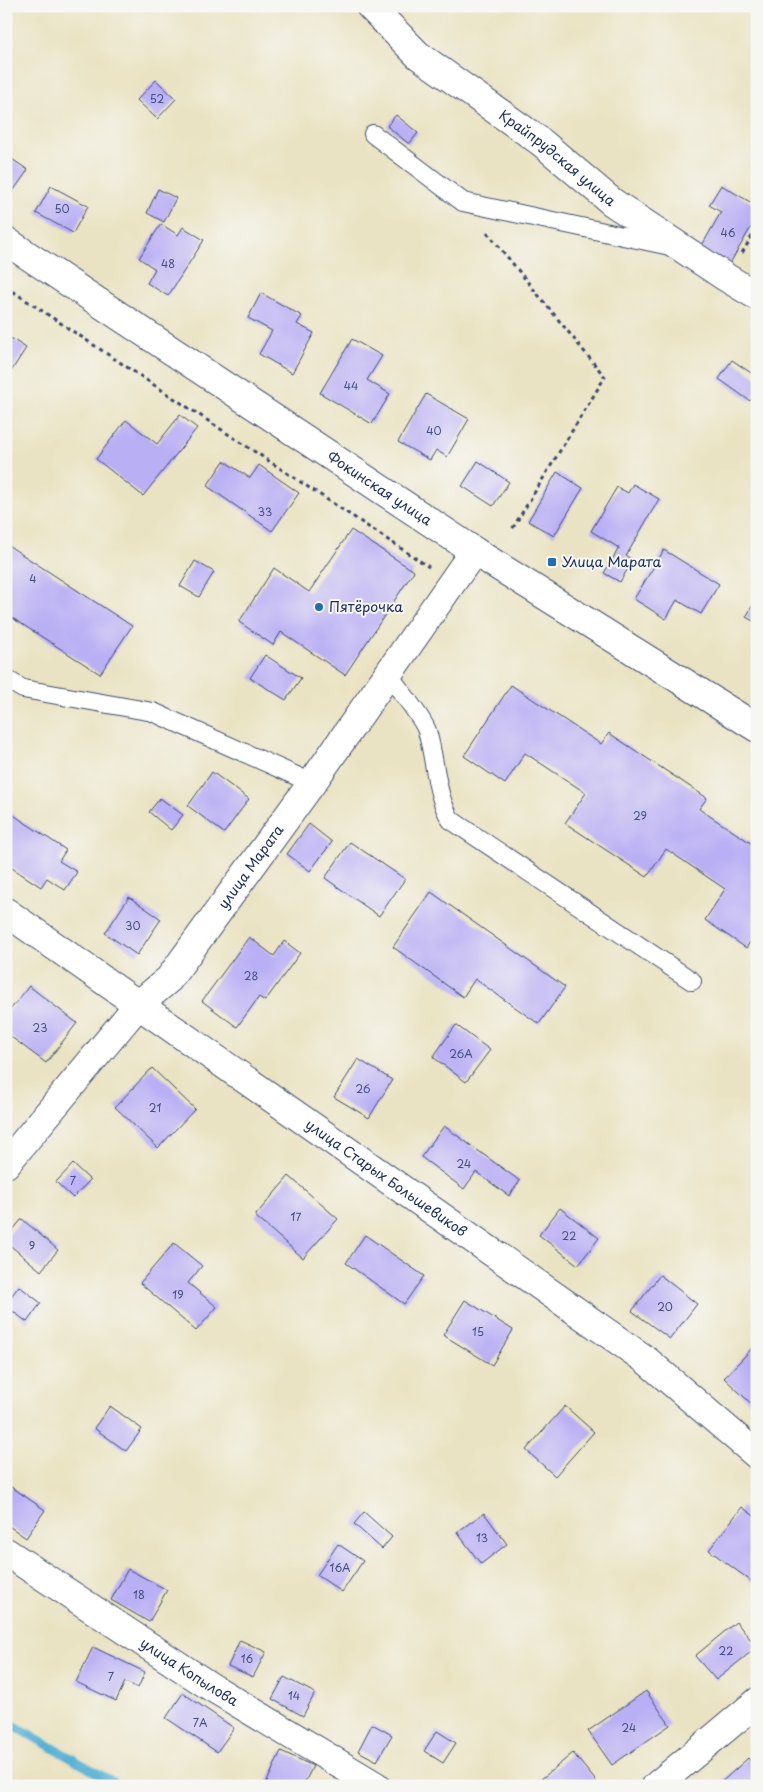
<svg xmlns="http://www.w3.org/2000/svg" width="763" height="1792" viewBox="0 0 763 1792" font-family="'Playpen Sans',sans-serif">
<style>
.lines{fill:none;stroke-linecap:round;stroke-linejoin:round}
.stream{stroke:#55b0d3;stroke-width:9}
.building{fill:#b9aff4}
.lane-casing{stroke:#3a4a6d;stroke-width:20}
.street-casing{stroke:#3a4a6d;stroke-width:30}
.secondary-casing{stroke:#3a4a6d;stroke-width:30}
.path{stroke:#3a4a6d;stroke-width:3;stroke-dasharray:4 4;stroke-linecap:butt}
.lane{stroke:#fff;stroke-width:18}
.street{stroke:#fff;stroke-width:28}
.secondary{stroke:#fff;stroke-width:28}
.poi-dot{fill:#1f6fb2;stroke:#f6f6f2;stroke-width:2}
.labels{text-anchor:middle;stroke-width:4;stroke-linejoin:round;paint-order:stroke}
.number-label{font-size:11px;fill:#424f84}
.street-label{font-size:14px;fill:#1b2f5e;stroke:#f6f6f2}
.poi-label{font-size:14px;fill:#1b2f5e;stroke:#f6f6f2;text-anchor:start}
</style>
<rect width="100%" height="100%" fill="#f6f6f2"/>
<filter id="ink" filterUnits="userSpaceOnUse"><feTurbulence type="fractalNoise" baseFrequency=".02" numOctaves="2"/><feDisplacementMap in="SourceGraphic" scale="10" xChannelSelector="R" yChannelSelector="G"/><feConvolveMatrix kernelMatrix="1 2 1 2 8 2 1 2 1" color-interpolation-filters="sRGB"/></filter>
<filter id="wash" filterUnits="userSpaceOnUse"><feTurbulence type="fractalNoise" baseFrequency=".0096" numOctaves="4" result="noise"/><feDisplacementMap in="SourceGraphic" scale="20" xChannelSelector="R" yChannelSelector="G"/><feGaussianBlur stdDeviation="1.12" result="paint"/><feColorMatrix in="noise" values="0 0 0 0 0 0 0 0 0 0 0 0 0 0 0 0 0 1.4 0 .05"/><feComposite in="paint" operator="in"/></filter>
<g filter="url(#wash)">
<rect width="100%" height="100%" fill="#eae3c3"/>
<g class="lines">
<polyline class="stream" points="6,1721 120,1786"/>
</g>
<g id="blocks">
<g class="building">
<polygon points="156,80 176,99 157,119 137,100"/>
<polygon points="396,115 418,133 409,144 387,126"/>
<polygon points="6,155 28,170 9,197 6,195"/>
<polygon points="721,185 757,206 757,217 729,265 700,249 721,212 709,205"/>
<polygon points="51,186 88,206 73,233 36,213"/>
<polygon points="158,189 176,198 164,222 147,213"/>
<polygon points="161,224 178,235 183,227 204,240 168,296 147,283 155,269 139,258"/>
<polygon points="261,293 302,316 297,324 314,333 292,373 259,354 272,331 248,318"/>
<polygon points="6,335 26,348 10,373 6,370"/>
<polygon points="352,339 382,356 367,380 390,394 372,424 320,393"/>
<polygon points="732,360 757,377 757,390 750,401 719,379"/>
<polygon points="426,394 469,419 447,457 436,450 430,460 398,442"/>
<polygon points="180,415 197,428 143,496 96,459 126,420 157,444"/>
<polygon points="224,461 250,478 259,465 299,493 272,531 207,486"/>
<polygon points="478,461 509,482 493,506 462,486"/>
<polygon points="557,472 583,488 554,536 528,521"/>
<polygon points="633,484 659,499 626,556 633,560 620,582 604,573 619,548 591,531 617,487 628,493"/>
<polygon points="351,530 414,571 345,675 281,632 273,645 239,622 274,568 309,592"/>
<polygon points="6,544 132,626 100,674 6,614"/>
<polygon points="664,550 719,584 701,614 677,600 666,619 634,599"/>
<polygon points="195,561 214,572 199,597 180,586"/>
<polygon points="757,598 757,623 746,617"/>
<polygon points="265,655 301,678 286,700 250,678"/>
<polygon points="511,685 601,744 609,733 707,798 699,809 757,847 757,932 746,948 705,920 725,889 666,849 647,877 565,823 586,793 525,753 505,784 464,756"/>
<polygon points="212,772 249,799 224,833 188,806"/>
<polygon points="160,798 183,815 171,830 149,812"/>
<polygon points="6,810 66,850 59,861 77,872 65,890 47,878 41,887 6,864"/>
<polygon points="309,824 332,842 310,871 287,854"/>
<polygon points="350,842 405,879 379,916 325,878"/>
<polygon points="431,892 565,987 539,1024 475,979 463,997 393,947"/>
<polygon points="129,897 161,919 137,955 105,933"/>
<polygon points="249,937 274,956 284,941 300,953 265,1001 259,997 237,1027 202,1001"/>
<polygon points="29,986 77,1023 46,1063 6,1033 6,1015"/>
<polygon points="456,1025 490,1050 466,1082 433,1057"/>
<polygon points="358,1059 392,1080 369,1118 334,1097"/>
<polygon points="152,1068 195,1109 158,1148 115,1107"/>
<polygon points="444,1126 520,1181 509,1196 476,1172 464,1189 421,1157"/>
<polygon points="73,1164 90,1180 73,1198 56,1182"/>
<polygon points="289,1176 338,1219 303,1258 255,1216"/>
<polygon points="560,1208 599,1238 578,1265 539,1235"/>
<polygon points="22,1219 58,1250 41,1271 6,1242 6,1238"/>
<polygon points="365,1235 424,1276 404,1304 346,1263"/>
<polygon points="174,1243 202,1266 188,1283 217,1307 196,1331 140,1283"/>
<polygon points="660,1275 697,1304 670,1339 632,1311"/>
<polygon points="19,1286 41,1303 27,1322 6,1306 6,1303"/>
<polygon points="465,1300 513,1330 492,1365 443,1335"/>
<polygon points="757,1343 757,1409 724,1378"/>
<polygon points="110,1406 142,1429 126,1451 94,1428"/>
<polygon points="565,1406 594,1432 555,1476 526,1450"/>
<polygon points="7,1484 45,1510 26,1538 6,1524"/>
<polygon points="742,1507 757,1518 757,1582 755,1584 709,1550"/>
<polygon points="364,1512 392,1537 382,1549 354,1524"/>
<polygon points="484,1513 507,1544 481,1564 457,1532"/>
<polygon points="338,1544 363,1561 342,1592 317,1575"/>
<polygon points="128,1569 167,1590 149,1622 111,1600"/>
<polygon points="736,1622 757,1647 716,1680 695,1656"/>
<polygon points="240,1640 266,1652 253,1677 228,1666"/>
<polygon points="93,1647 145,1672 138,1688 125,1682 116,1701 76,1682"/>
<polygon points="284,1677 315,1693 303,1716 272,1699"/>
<polygon points="646,1691 670,1725 612,1765 588,1731"/>
<polygon points="183,1693 234,1728 217,1752 166,1718"/>
<polygon points="372,1724 392,1735 377,1761 358,1751"/>
<polygon points="437,1731 456,1743 443,1763 424,1751"/>
<polygon points="281,1751 313,1766 303,1786 265,1786"/>
<polygon points="573,1753 600,1786 544,1786 540,1780"/>
<polygon points="748,1758 757,1768 757,1786 717,1786"/>
</g>
</g>
</g>
<g filter="url(#ink)">
<use href="#blocks" fill-opacity="0" stroke="#3a4a6d" stroke-width="1"/>
<g class="lines">
<defs>
<g id="lane">
<polyline points="373,134 463,202 670,246"/>
<path d="M388,674C397,686 424,720 427,731C436,761 435,794 451,820L692,981"/>
<polyline points="6,679 23,689 153,712 312,783"/>
</g>
<g id="street">
<path id="s1" d="M370,6L418,55L541,142L612,202L727,278L757,296"/>
<path id="s2" d="M6,912L646,1360L757,1455"/>
<path id="s3" d="M6,1164L138,1005L169,979L312,783L474,551"/>
<path id="s4" d="M6,1552L208,1685L376,1786"/>
<polyline points="656,1786 757,1702"/>
</g>
<g id="secondary">
<path id="s5" d="M6,241L474,551L757,728"/>
</g>
</defs>
<use href="#lane" class="lane-casing"/>
<use href="#street" class="street-casing"/>
<use href="#secondary" class="secondary-casing"/>
<g class="path">
<polyline points="487,232 605,377 511,531"/>
<polyline points="742,253 757,228"/>
<polyline points="6,287 429,567"/>
</g>
<use href="#lane" class="lane"/>
<use href="#street" class="street"/>
<use href="#secondary" class="secondary"/>
</g>
</g>
<g class="poi-dot">
<rect x="547" y="557" width="10" height="10" rx="2.5"/>
<circle cx="319" cy="607" r="5"/>
</g>
<g class="labels">
<g class="number-label">
<text x="157" y="103">52</text>
<text x="62" y="213">50</text>
<text x="728" y="237">46</text>
<text x="168" y="268">48</text>
<text x="351" y="390">44</text>
<text x="434" y="435">40</text>
<text x="265" y="516">33</text>
<text x="33" y="583">4</text>
<text x="640" y="820">29</text>
<text x="133" y="930">30</text>
<text x="251" y="980">28</text>
<text x="40" y="1032">23</text>
<text x="461" y="1058">26А</text>
<text x="363" y="1093">26</text>
<text x="155" y="1112">21</text>
<text x="464" y="1168">24</text>
<text x="73" y="1185">7</text>
<text x="296" y="1221">17</text>
<text x="569" y="1240">22</text>
<text x="32" y="1250">9</text>
<text x="178" y="1299">19</text>
<text x="665" y="1311">20</text>
<text x="478" y="1336">15</text>
<text x="482" y="1542">13</text>
<text x="340" y="1572">16А</text>
<text x="139" y="1599">18</text>
<text x="726" y="1655">22</text>
<text x="247" y="1663">16</text>
<text x="111" y="1681">7</text>
<text x="294" y="1700">14</text>
<text x="200" y="1727">7А</text>
<text x="629" y="1732">24</text>
</g>
<g class="street-label">
<text dy="5" stroke="none"><textPath href="#s1" startOffset="242">Крайпрудская улица</textPath></text>
<text dy="5" stroke="none"><textPath href="#s5" startOffset="448">Фокинская улица</textPath></text>
<text dy="5" stroke="none"><textPath href="#s3" startOffset="386">улица Марата</textPath></text>
<text dy="5" stroke="none"><textPath href="#s2" startOffset="464">улица Старых Большевиков</textPath></text>
<text dy="5" stroke="none"><textPath href="#s4" startOffset="219">улица Копылова</textPath></text>
</g>
<g class="poi-label">
<text x="562" y="567">Улица Марата</text>
<text x="329" y="612">Пятёрочка</text>
</g>
</g>
<rect width="763" height="1792" fill="none" stroke="#f6f6f2" stroke-width="25"/>
</svg>
